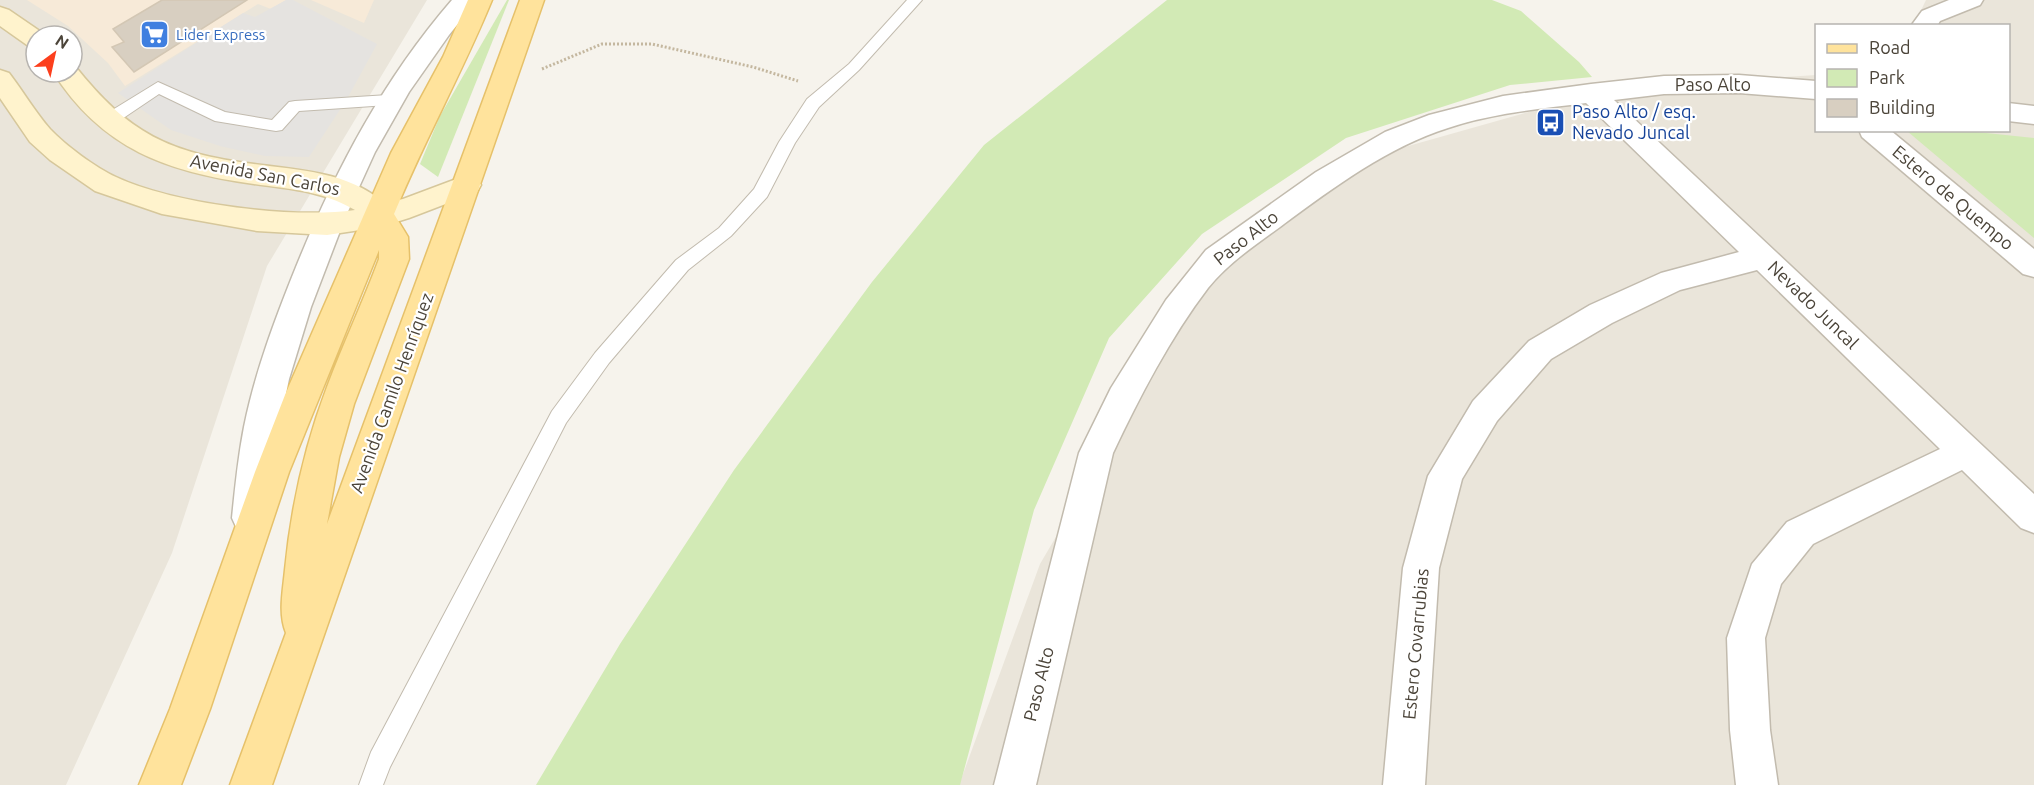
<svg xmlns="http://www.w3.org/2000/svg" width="2034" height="785" viewBox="0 0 2034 785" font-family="Ubuntu,sans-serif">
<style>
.residential{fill:#eae5da;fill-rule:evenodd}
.commercial{fill:#f7ead8}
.green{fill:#d2eab5}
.parking{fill:#e5e3e0}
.building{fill:#d8cfc1;stroke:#d3c7b4;stroke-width:1.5}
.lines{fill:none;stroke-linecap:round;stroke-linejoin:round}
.service-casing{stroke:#c2bbae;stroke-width:2}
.minor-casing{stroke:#c2bbae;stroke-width:3}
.tertiary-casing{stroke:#c2bbae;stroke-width:3}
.secondary-casing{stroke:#d6c79b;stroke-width:3}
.primary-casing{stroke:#e6c16a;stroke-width:3}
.path{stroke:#c4b79f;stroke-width:3;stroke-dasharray:2 2;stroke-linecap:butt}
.service{fill:#fff;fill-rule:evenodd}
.minor{fill:#fff;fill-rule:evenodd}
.tertiary{fill:#fff;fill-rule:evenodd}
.secondary{fill:#fff3cd;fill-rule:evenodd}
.primary{fill:#ffe39c;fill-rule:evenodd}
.labels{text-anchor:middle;stroke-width:4.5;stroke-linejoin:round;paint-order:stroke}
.far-shop-label{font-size:15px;fill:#366cbe;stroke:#fff;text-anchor:start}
.street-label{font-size:18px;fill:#4b4439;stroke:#fff}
.transit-label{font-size:18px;fill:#164399;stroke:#fff;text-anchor:start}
</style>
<rect width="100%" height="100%" fill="#f6f3ec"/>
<g class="residential">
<path d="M0,0H427L267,266L172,553L66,785H0ZM36,36H72V72H36Z"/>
<polygon points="1926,0 2034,0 2034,785 959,785 1040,564 1207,280 1387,152 1613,88 1816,75 1816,130 2008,130 2008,26 1914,25"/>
</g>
<g class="commercial">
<polygon points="27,0 286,0 271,9 258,4 125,86 108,63 68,26"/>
<polygon points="311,0 374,0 364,23"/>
</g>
<g class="green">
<polygon points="507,0 509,0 438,177 420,164 440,116"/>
<polygon points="1167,0 1492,0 1521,11 1579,62 1592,77 1510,85 1346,138 1202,234 1109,338 1034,510 960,785 536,785 620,644 734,470 872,282 984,145"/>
<polygon points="1907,131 1967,131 2034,138 2034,238"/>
</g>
<polygon class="parking" points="286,0 293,0 377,44 347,99 309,157 265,156 220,146 171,130 118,93 243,13 255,17"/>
<polygon class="building" points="162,0 247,0 134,72 112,47 124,42 113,29"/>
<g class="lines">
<defs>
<g id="service">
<polygon points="907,0 922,0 859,70 819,107 795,143 767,197 731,236 688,270 609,363 566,423 390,767 383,785 359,785 371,752 552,411 595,353 676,260 719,228 754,189 779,142 807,99 849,64"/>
<polygon points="158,82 225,112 272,120 289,102 295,101 388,95 394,96 396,100 394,104 388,105 299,111 282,130 276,131 215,121 159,94 113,125 101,125 99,121 101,117"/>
</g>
<g id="minor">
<polygon points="1949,0 1983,0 1980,5 1940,21 1937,26 1911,26 1922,11"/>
<path d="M1739,75L1816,81V99L1739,93L1664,94L1614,100L2034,494V533L2021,528L1962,470L1813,544L1781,584L1765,638L1770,730L1778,785H1736L1730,730L1727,638L1752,564L1787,522L1940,449L1757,270L1680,290L1612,323L1551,359L1497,421L1462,479L1439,568L1425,785H1383L1403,568L1428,476L1473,401L1529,341L1590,305L1661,273L1739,252L1586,103C1540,109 1492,113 1448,128C1388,147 1334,187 1284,224C1257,244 1229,262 1208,288C1170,338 1140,396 1113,453L1036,785H994L1079,453L1111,388L1166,300L1206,250L1316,172L1385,132L1429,115L1503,96L1591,84L1664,76Z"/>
<polygon points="2008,103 2034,106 2034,124 2008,121"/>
<polygon points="1859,130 1890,130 2034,249 2034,277 2023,274 1862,137"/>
</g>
<path id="tertiary" d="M452,0H477L449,35L409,92L375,152L345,218L311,307L289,379L276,442L268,518L263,529L250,534L237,529L232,518C235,488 238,457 244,427C255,372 275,319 296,267C336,169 383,80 452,0Z"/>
<g id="secondary">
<polygon points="0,7 9,10 47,36 36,36 36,47 27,45 0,26"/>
<path d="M72,65L75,66C129,134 169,153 254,164C299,170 349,172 384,203L403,199L467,175L477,178L481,185L477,192L409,218L380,227L327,235L257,231L162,214L95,191L50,160L30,142L0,98V70L9,73C23,91 35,112 50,129C65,145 96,168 116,177C174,204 292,219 355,210C323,191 290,189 254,184C167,172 102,149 53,72H72Z"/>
</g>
<path id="primary" d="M468,0H492C462,73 424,141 394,214L408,237L409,259L354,404L339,457L327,524L520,0H544L272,785H230L286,633C278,613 283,591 285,570C291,507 305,445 327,387C343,344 363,302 379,259V250L289,472L210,709L181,785H139L170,709L255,472L285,395L391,153L443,57Z"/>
</defs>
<use href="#service" class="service-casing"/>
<use href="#minor" class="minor-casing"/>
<use href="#tertiary" class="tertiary-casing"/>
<use href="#secondary" class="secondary-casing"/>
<use href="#primary" class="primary-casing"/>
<polyline class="path" points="542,69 602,44 652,44 753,67 798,81"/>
<use href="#service" class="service"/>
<use href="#minor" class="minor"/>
<use href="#tertiary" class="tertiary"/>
<use href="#secondary" class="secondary"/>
<use href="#primary" class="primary"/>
</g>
<defs>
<symbol id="supermarket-square" viewBox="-11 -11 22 22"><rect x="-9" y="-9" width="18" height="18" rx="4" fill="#3f7fe0" stroke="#fff"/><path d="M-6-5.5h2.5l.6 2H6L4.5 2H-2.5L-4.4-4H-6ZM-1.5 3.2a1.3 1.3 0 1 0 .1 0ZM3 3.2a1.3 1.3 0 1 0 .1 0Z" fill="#fff"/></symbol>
<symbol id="bus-square" viewBox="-11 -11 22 22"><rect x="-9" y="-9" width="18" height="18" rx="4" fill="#1a4fb4" stroke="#fff"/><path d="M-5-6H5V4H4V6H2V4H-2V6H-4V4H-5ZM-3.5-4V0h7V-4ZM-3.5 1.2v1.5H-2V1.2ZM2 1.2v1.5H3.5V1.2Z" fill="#fff"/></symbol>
</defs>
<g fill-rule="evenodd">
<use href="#supermarket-square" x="138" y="18" width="33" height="33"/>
<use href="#bus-square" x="1534" y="106" width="33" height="33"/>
</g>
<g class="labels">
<g class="far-shop-label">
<text x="176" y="40">Lider Express</text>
</g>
<g class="street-label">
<text x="1713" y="91">Paso Alto</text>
<text transform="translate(265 175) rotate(11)" y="6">Avenida San Carlos</text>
<text transform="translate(1953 198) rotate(40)" y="6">Estero de Quempo</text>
<text transform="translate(1246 238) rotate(-38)" y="6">Paso Alto</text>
<text transform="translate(1813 305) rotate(44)" y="6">Nevado Juncal</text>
<text transform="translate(392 393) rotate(-70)" y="6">Avenida Camilo Henríquez</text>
<text transform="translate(1416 644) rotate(-85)" y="6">Estero Covarrubias</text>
<text transform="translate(1039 684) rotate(-76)" y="6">Paso Alto</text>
</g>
<g class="transit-label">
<text x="1572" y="118">Paso Alto / esq.<tspan x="1572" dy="21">Nevado Juncal</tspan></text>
</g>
</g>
<rect x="1815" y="24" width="195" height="108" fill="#ffffff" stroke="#b7b4b0" stroke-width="1.5"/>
<rect x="1827" y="44" width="30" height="9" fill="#ffe39c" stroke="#b7b4b0" stroke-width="1.5"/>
<text x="1869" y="54" font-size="18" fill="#4b4439">Road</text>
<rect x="1827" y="69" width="30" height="18" fill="#d2eab5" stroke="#b7b4b0" stroke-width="1.5"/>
<text x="1869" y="84" font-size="18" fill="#4b4439">Park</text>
<rect x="1827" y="99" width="30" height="18" fill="#d8cfc1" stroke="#b7b4b0" stroke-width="1.5"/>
<text x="1869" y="114" font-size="18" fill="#4b4439">Building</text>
<g transform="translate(54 54) rotate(33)"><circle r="28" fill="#ffffff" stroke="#b7b4b0" stroke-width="1.5"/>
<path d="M0-4.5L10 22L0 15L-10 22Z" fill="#fc3f1d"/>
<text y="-9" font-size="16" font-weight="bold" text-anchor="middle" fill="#4b4439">N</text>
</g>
</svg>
